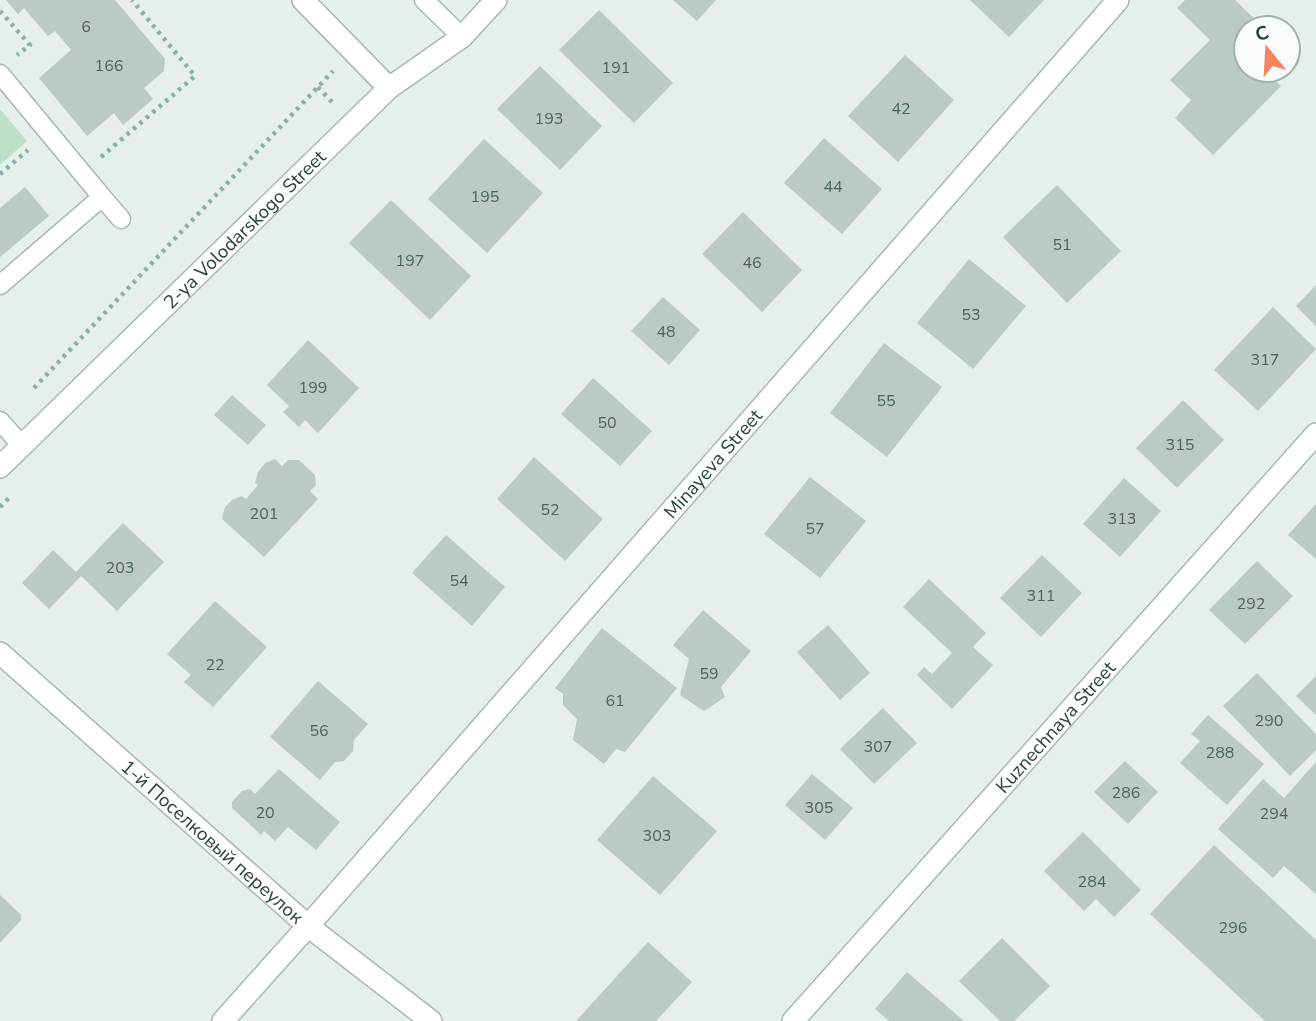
<svg xmlns="http://www.w3.org/2000/svg" width="1316" height="1021" viewBox="0 0 1316 1021" font-family="'Nunito Sans',sans-serif">
<style>
.green{fill:#bfe0c8}
.building{fill:#bbcac4}
.lines{fill:none;stroke-linecap:round;stroke-linejoin:round}
.lane-casing{stroke:#a8b8b2;stroke-width:21}
.street-casing{stroke:#a8b8b2;stroke-width:24}
.path{stroke:#86b3a5;stroke-width:4.5;stroke-dasharray:3.5 5;stroke-linecap:butt}
.lane{stroke:#fff;stroke-width:18}
.street{stroke:#fff;stroke-width:21}
.labels{text-anchor:middle;stroke-width:6;stroke-linejoin:round;paint-order:stroke}
.number-label{font-size:16px;fill:#4a645c}
.street-label{font-size:19px;fill:#24423a;stroke:#f7fbf9}
</style>
<rect width="100%" height="100%" fill="#e6efeb"/>
<polygon class="green" points="0,109 27,141 0,165"/>
<g class="building">
<polygon points="6,0 115,0 165,59 164,71 144,88 153,99 123,125 114,113 87,136 39,78 71,50 55,31 48,36 24,8 18,14"/>
<polygon points="673,0 716,0 697,21"/>
<polygon points="970,0 1044,0 1009,37"/>
<polygon points="1185,0 1235,0 1264,28 1246,28 1246,70 1265,70 1281,86 1213,155 1175,118 1191,100 1170,80 1210,40 1177,8"/>
<polygon points="599,10 673,83 634,123 559,50"/>
<polygon points="905,55 954,100 898,162 848,116"/>
<polygon points="540,66 602,126 560,170 497,109"/>
<polygon points="824,138 882,189 842,234 784,183"/>
<polygon points="484,139 543,193 487,253 428,199"/>
<polygon points="1057,185 1121,251 1067,303 1003,237"/>
<polygon points="25,187 49,216 0,257 0,208"/>
<polygon points="391,200 471,276 430,320 349,243"/>
<polygon points="743,212 802,270 762,312 702,254"/>
<polygon points="969,259 1026,306 973,369 917,323"/>
<polygon points="1316,285 1316,326 1296,306"/>
<polygon points="663,297 700,330 669,365 631,331"/>
<polygon points="1273,307 1316,349 1258,411 1214,370"/>
<polygon points="308,340 359,388 318,433 305,420 299,427 283,412 289,406 267,385"/>
<polygon points="884,343 942,387 887,457 830,413"/>
<polygon points="593,378 652,431 620,466 561,414"/>
<polygon points="232,395 266,425 248,445 214,415"/>
<polygon points="1183,400 1224,440 1177,488 1136,448"/>
<polygon points="534,457 603,519 565,561 497,499"/>
<polygon points="275,459 282,466 288,460 299,460 315,475 316,485 310,491 318,499 264,557 222,519 225,507 232,500 242,496 246,499 258,485 255,483 258,472 265,463"/>
<polygon points="810,477 866,521 820,578 764,534"/>
<polygon points="1124,478 1161,511 1120,557 1083,524"/>
<polygon points="1316,504 1316,559 1288,535"/>
<polygon points="123,523 164,562 117,611 81,576 49,609 22,583 53,550 76,572"/>
<polygon points="446,535 505,587 472,626 412,573"/>
<polygon points="1042,555 1082,593 1041,637 1000,598"/>
<polygon points="1257,561 1293,596 1245,644 1209,610"/>
<polygon points="929,579 986,633 973,647 993,665 952,709 917,675 924,667 932,674 952,653 903,607"/>
<polygon points="215,601 267,647 213,707 184,682 191,675 167,654"/>
<polygon points="703,610 751,651 721,687 725,697 704,711 680,695 689,659 673,645"/>
<polygon points="828,625 870,673 840,700 797,652"/>
<polygon points="602,628 677,688 625,752 616,749 604,764 573,740 577,719 563,705 563,694 555,688"/>
<polygon points="1257,673 1316,734 1316,750 1290,776 1223,706"/>
<polygon points="1316,676 1316,715 1296,696"/>
<polygon points="318,681 368,724 354,740 353,751 344,761 335,762 320,780 270,737"/>
<polygon points="883,708 917,743 874,784 840,749"/>
<polygon points="1208,715 1264,764 1227,805 1180,763 1200,741 1191,734"/>
<polygon points="1125,761 1158,792 1128,824 1094,792"/>
<polygon points="1316,762 1316,894 1284,866 1273,878 1218,829 1263,779 1284,798"/>
<polygon points="279,769 340,822 316,850 288,827 275,841 264,831 261,835 232,808 232,802 242,791 250,789 255,794"/>
<polygon points="812,774 853,808 825,840 785,805"/>
<polygon points="653,776 717,831 660,895 597,840"/>
<polygon points="1083,832 1141,890 1114,917 1096,899 1084,911 1044,871"/>
<polygon points="1214,845 1316,940 1316,1021 1265,1021 1150,914"/>
<polygon points="0,895 21,915 21,920 0,943"/>
<polygon points="1002,938 1050,986 1014,1021 1000,1021 959,981"/>
<polygon points="648,942 692,982 656,1021 576,1021"/>
<polygon points="907,972 964,1021 889,1021 875,1009"/>
</g>
<g class="lines">
<defs>
<g id="lane">
<polyline points="424,0 462,37"/>
<polyline points="0,74 102,197 0,285"/>
<polyline points="102,197 121,219"/>
<polyline points="0,421 22,446"/>
</g>
<g id="street">
<polyline points="303,0 389,88"/>
<path id="s1" d="M0,467L389,88L462,37L496,0"/>
<path id="s2" d="M0,653L308,926L431,1021"/>
<path id="s3" d="M223,1021L308,926L1118,0"/>
<path id="s4" d="M793,1021L1316,434"/>
</g>
</defs>
<use href="#lane" class="lane-casing"/>
<use href="#street" class="street-casing"/>
<g class="path">
<polyline points="0,11 30,45 17,55"/>
<polyline points="318,87 332,102"/>
<polyline points="101,157 195,76 132,0"/>
<polyline points="0,174 28,150"/>
<polyline points="34,388 333,71"/>
<polyline points="0,507 12,495"/>
</g>
<use href="#lane" class="lane"/>
<use href="#street" class="street"/>
</g>
<g class="labels">
<g class="number-label">
<text x="86" y="32">6</text>
<text x="109" y="71">166</text>
<text x="616" y="73">191</text>
<text x="901" y="114">42</text>
<text x="549" y="124">193</text>
<text x="833" y="192">44</text>
<text x="485" y="202">195</text>
<text x="1062" y="250">51</text>
<text x="410" y="266">197</text>
<text x="752" y="268">46</text>
<text x="971" y="320">53</text>
<text x="666" y="337">48</text>
<text x="1265" y="365">317</text>
<text x="313" y="393">199</text>
<text x="886" y="406">55</text>
<text x="607" y="428">50</text>
<text x="1180" y="450">315</text>
<text x="550" y="515">52</text>
<text x="264" y="519">201</text>
<text x="1122" y="524">313</text>
<text x="815" y="534">57</text>
<text x="120" y="573">203</text>
<text x="459" y="586">54</text>
<text x="1041" y="601">311</text>
<text x="1251" y="609">292</text>
<text x="215" y="670">22</text>
<text x="709" y="679">59</text>
<text x="615" y="706">61</text>
<text x="1269" y="726">290</text>
<text x="319" y="736">56</text>
<text x="878" y="752">307</text>
<text x="1220" y="758">288</text>
<text x="1126" y="798">286</text>
<text x="819" y="813">305</text>
<text x="265" y="818">20</text>
<text x="1274" y="819">294</text>
<text x="657" y="841">303</text>
<text x="1092" y="887">284</text>
<text x="1233" y="933">296</text>
</g>
<g class="street-label">
<text dy="7" stroke="none"><textPath href="#s1" startOffset="341">2-ya Volodarskogo Street</textPath></text>
<text dy="7" stroke="none"><textPath href="#s3" startOffset="742">Minayeva Street</textPath></text>
<text dy="7" stroke="none"><textPath href="#s4" startOffset="394">Kuznechnaya Street</textPath></text>
<text dy="7" stroke="none"><textPath href="#s2" startOffset="284">1-й Поселковый переулок</textPath></text>
</g>
</g>
<g transform="translate(1267 49) rotate(342)"><circle r="33" fill="#f7fbf9" stroke="#a3b1ad" stroke-width="2"/>
<path d="M0-5L12 26L0 18L-12 26Z" fill="#f4845f"/>
<text y="-10" font-size="19" font-weight="bold" text-anchor="middle" fill="#24423a">С</text>
</g>
</svg>
